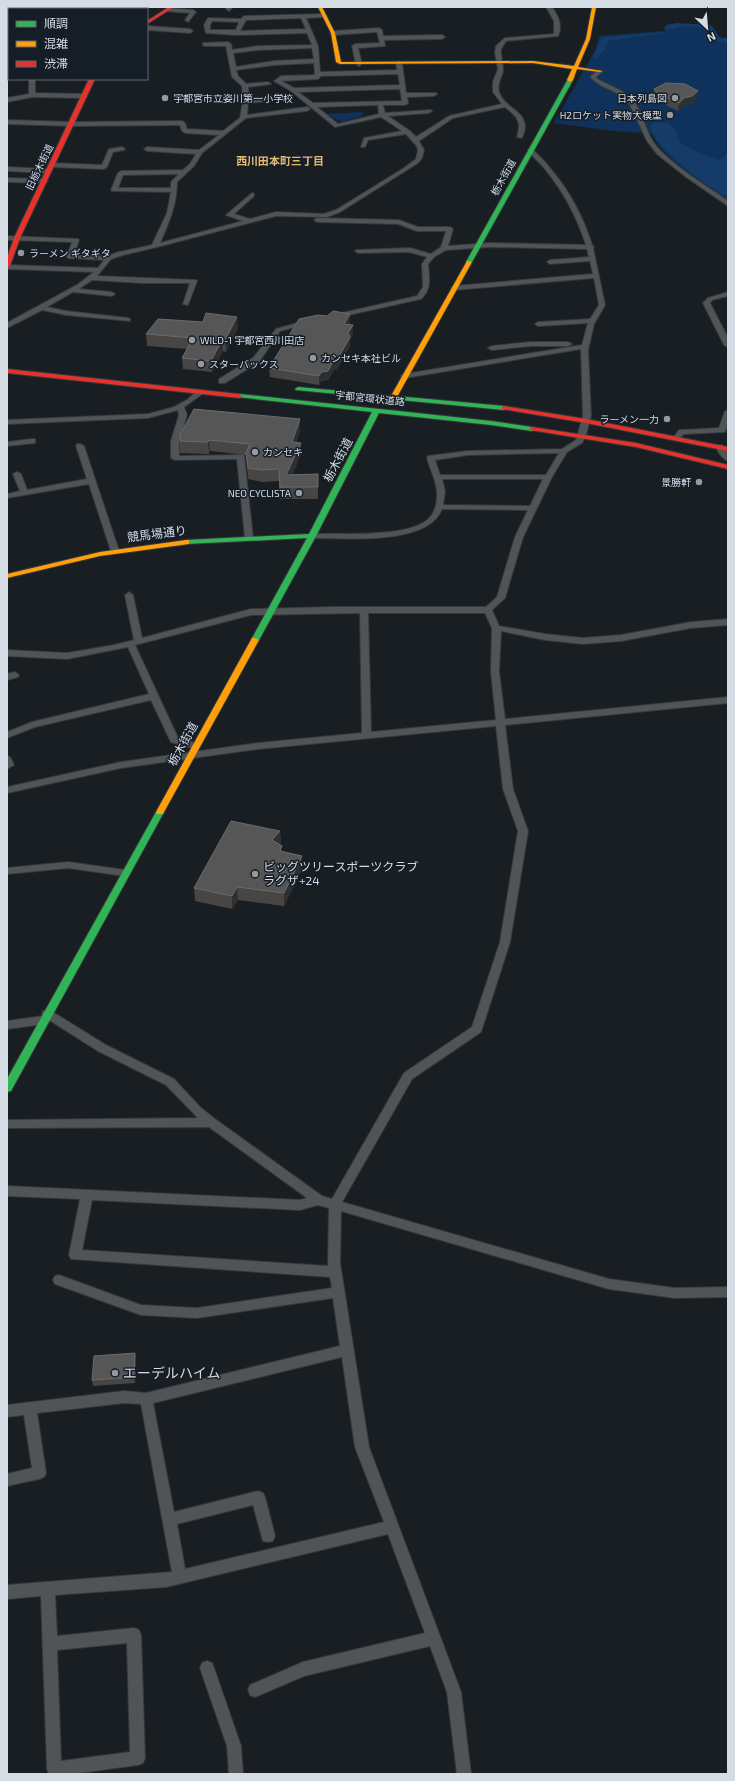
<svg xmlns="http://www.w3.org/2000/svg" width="735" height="1781" viewBox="0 0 735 1781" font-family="'Exo 2','Noto Sans JP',sans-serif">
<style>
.green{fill:#0e325b}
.forest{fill:#153c69}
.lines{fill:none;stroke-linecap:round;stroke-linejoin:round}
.street-casing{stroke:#34393d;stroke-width:2}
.fast-casing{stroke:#34393d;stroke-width:2}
.slow-casing{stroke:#34393d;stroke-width:2}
.jam-casing{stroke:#34393d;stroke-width:2}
.street{fill:#515456;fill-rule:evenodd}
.fast{fill:#30b455;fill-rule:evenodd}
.slow{fill:#ff9f0a;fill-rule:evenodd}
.jam{fill:#e5322d;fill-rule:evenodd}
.wall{fill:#474645}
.shaded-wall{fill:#2e2f30}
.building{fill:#565656;stroke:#6a6b6c}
.poi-dot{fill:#949aa0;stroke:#151d27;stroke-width:1.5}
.labels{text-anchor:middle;stroke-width:3;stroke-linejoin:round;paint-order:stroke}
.far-poi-label{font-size:10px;fill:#d6dce3;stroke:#151d27;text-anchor:start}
.far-street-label{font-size:10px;fill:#d6dce3;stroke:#151d27}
.far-neighbourhood-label{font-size:11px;font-weight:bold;fill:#e3b873;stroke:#151d27}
.street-label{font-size:12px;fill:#d6dce3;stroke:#151d27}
.poi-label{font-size:12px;fill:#d6dce3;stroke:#151d27;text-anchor:start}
.near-poi-label{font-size:14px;fill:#d6dce3;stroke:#151d27;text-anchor:start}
</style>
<rect width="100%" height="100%" fill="#191e23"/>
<g class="green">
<path d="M667,24H709L721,38H728V201C701,183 667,163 651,133L622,132L554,123L596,49L599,36L665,31Z"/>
<polygon points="363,112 362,116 342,122 326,114"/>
</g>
<g class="forest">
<path d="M676,23L708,25L712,26L719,37L728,39V43L706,39L704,37L709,34L705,28C699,27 692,26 686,26C678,27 673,31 664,29L665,26Z"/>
<polygon points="665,32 668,32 608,41 605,49 597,58 593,57 601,39 605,37"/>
<path d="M652,122L668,123L677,132L679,142L701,154L718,160L724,158L728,150V198C707,185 656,150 650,127Z"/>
</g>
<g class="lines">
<defs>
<g id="street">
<rect x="90" y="7" width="6" height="2"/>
<polygon points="227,7 233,7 229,11 226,9"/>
<path d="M546,7H552C558,16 563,25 558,36L506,41L501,49C500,56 503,61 503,68C504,76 496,82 499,92C505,111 534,111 522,138L517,137C522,120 517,117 505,107L453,118L419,141L424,150L422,158L418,163L340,212L327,217L276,216L157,247L123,255L111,259L97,276L196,280L197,281L188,305L183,304L190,283H143L92,280L79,289L112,292L115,294L112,296L73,292L47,307L66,311L128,318L130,319V321L66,315L42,310L7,328V323L77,285L94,272L7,269V265L98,268L104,260L68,258L67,257L72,242L7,240V236L78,239L79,240L74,255L108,256L119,252L152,245L167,213L171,192L112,191L111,190L118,173L121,171L183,170L190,164L196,154L147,151L144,149L147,147L199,150L219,135L185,133L182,131L180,125L72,126L7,124V120L72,122L182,121L185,123L187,129L223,131L240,118L243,101L242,86L232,77L226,46H205L203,45V43L228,42L231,44L232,50L258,46L312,45L307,33L237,35L206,33L204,25L208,18L241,19L244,16L324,14L327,16L326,17L306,18L318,46L320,72L397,70L396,63L399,61L402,63L406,93H436L437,94L434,96L407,97L408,103L405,105H383L385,113L431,110L432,111L429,113L388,116L410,131L416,137L449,116L502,104L493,92V82L498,69L495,53L496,46L505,38L554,34V21ZM301,18L306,29L240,31L246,20ZM212,21L239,22L236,30H210V25ZM312,48L314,59L274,61L236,67L233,53L258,50ZM314,63L315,75L281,76L274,81L291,91L335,127L381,117L402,131L364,138L361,147H365L368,140L406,134L416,145L418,150L416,159L404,168L336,210L324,214L276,212L250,219L234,214L254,196V194L252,193L226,215L243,221L160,243C169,222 177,205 177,182L194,166L202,153L246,118L307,111L310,109L307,107L247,115L248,103L281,100L284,98L281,96L249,100L248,87L271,84L268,82L246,84L238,76L236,70L274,65ZM398,74L400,85L294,88L281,81L318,79L321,76ZM400,89L402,101L313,103L298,92ZM378,105L379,114L338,124L317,107ZM179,174L171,182V188H118L123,175Z"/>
<polygon points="166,8 193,10 196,12 188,22 185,20 190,13 164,11"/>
<polygon points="147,26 190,29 193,31 190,33 147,30"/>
<polygon points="379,28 382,30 383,36 442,35 445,37 442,39 384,40 385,46 358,48 362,64 359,66 356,64 352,46 355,44 380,43 377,32 333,35 330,33 333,31"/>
<rect x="7" y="58" width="2" height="4"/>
<path d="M598,70L603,71L596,77L599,80C609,85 620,89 629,96C644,110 644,132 657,147C677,169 704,184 728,201V206L686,177L657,154L647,141L629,103L621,95L600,85L591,78V76Z"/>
<polygon points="29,79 35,79 35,93 84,94 87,96 84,98 32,97 7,102 7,98 29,94"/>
<polygon points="122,147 125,149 124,150 113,152 107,167 104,169 52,167 49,165 52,163 102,165 109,149"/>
<path d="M528,149H532C538,155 544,160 549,167C569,190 583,216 592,245L594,247L593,248L605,305L594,324L588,350L591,416L586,435L582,443L567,452L552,477L523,537L505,598L492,610L499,626L545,634L583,638L621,635L691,622L728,619V625L691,628L621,641L583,644L545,640L501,631L499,672L505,719L728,697V703L505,725L513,789L528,831L510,942L482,1029L481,1032L412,1079L342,1202L609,1279L675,1288L728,1287V1297L675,1298L609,1289L341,1211L340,1263L369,1447L461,1692L471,1774H457L447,1692L430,1646L304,1676L255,1697L250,1695L248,1690L250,1685L303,1662L425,1633L388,1534L166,1587L55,1595L57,1636L134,1628L139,1630L141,1635L145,1758L143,1763L138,1765L72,1774H49L47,1769L41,1596L7,1599V1585L172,1572L141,1404L124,1403L37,1413L46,1473L44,1477L39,1479L7,1486V1474L32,1468L24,1415L7,1417V1405L124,1391L146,1393L340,1346L333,1298L197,1318L141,1315L55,1284L53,1280L55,1276L59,1275L141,1305L197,1308L332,1288L330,1277L71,1259L69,1255L80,1199L7,1196V1186L300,1200L307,1198L209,1127L7,1128V1120L198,1118L166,1085L98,1051L49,1020L44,1024L7,1029V1021L43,1016L42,1014L43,1011H51L106,1045L174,1079L200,1107L215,1119L322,1196L332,1199L404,1073L472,1027L500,942L518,831L503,789L496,726L258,749L121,768L7,793V787L121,762L258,743L362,733L360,613L251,615L135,645L178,738L198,744L200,746L195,749L171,742L151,700L35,727L7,738V732L32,722L149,694L128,647L67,659L7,656V650L67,653L114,645L134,640L125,595L129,592L133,595L142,638L251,609L331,607H486L497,597L515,537L528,510L442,509C428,546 345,538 312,538L308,536L312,534C339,533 414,539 431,516C435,511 437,503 437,496C438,483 430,470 427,458L428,456L468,451L562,449L576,440L583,416L581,349L405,378L401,376L405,374L582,345L588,323L538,326L535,324L538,322L590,319L599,305L594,278L454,290L451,288L454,286L593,274L590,261L550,264L547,262L550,260L589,257L587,249L490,247L446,250L434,257L428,264C429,278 432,289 421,299L335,318L332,316L333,315L417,296L423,287L422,264L427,257L409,252L358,253L355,251L356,250L410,248L431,254L441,247L446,231H417L398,224L317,222L314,220L317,218L399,220L418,227H450L453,229L448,246L490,243L586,245C577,217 564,192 545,169C540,163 533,157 528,151ZM559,453L546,475H440L435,460L468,455ZM442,479H543L530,506L443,505L445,491ZM368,613H485L492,628L491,672L496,720L371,732ZM92,1200L300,1210L318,1205L329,1208L328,1266L82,1250ZM342,1357L355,1447L384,1522L185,1569L177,1524L253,1505L263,1541L268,1542L273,1541L275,1536L265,1497L263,1493L258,1491L174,1512L153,1403ZM127,1643L130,1752L61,1761L57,1650Z"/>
<polygon points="7,167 49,169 52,171 49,173 7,171"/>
<polygon points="7,178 45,179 48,181 45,183 7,182"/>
<polygon points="728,292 728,296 712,300 710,303 728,338 728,347 724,345 703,303 708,298"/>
<polygon points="308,320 310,321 310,323 280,331 259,362 225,383 219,383 219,379 253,358 276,329"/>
<polygon points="531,342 568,342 572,344 568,346 531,346 492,350 488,348 492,346"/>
<polygon points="198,390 205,392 184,407 187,415 179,441 179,456 244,455 253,538 252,540 249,540 245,538 237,459 175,460 171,458 171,441 179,415 178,410 148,418 7,424 7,420 148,414 174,407 187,400"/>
<polygon points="725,411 728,411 728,424 725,432 684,434 677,440 673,438 679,430 682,430 719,428"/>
<polygon points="32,439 35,439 35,443 7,446 7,442"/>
<polygon points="77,444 80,444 84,446 119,551 118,553 112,553 111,551 89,484 7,498 7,494 20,491 13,474 17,472 21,474 27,490 87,479 76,446"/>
<path d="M716,445H722L728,454V461C723,460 716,450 716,445Z"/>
<polygon points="15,672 19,675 18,677 7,680 7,674"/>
<polygon points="7,756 10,757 14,765 7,769"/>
<polygon points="68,862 125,870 130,873 125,876 68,868 7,874 7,868"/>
<polygon points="207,1661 212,1663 214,1668 241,1746 243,1774 229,1774 227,1746 200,1668 202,1663"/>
</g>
<g id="fast">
<polygon points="568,79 573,80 472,262 467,263 466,262"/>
<polygon points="298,387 504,406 507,408 504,410 296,390 295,389"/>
<polygon points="239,394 491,421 532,427 535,429 532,431 491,425 379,413 316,536 259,640 255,642 251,640 307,538 186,544 182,542 186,540 309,534 372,412 237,397 237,395"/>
<polygon points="160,809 164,812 11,1091 7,1092 7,1079 156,812"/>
</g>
<g id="slow">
<polygon points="318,7 322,7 335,33 341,62 533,61 574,66 586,39 592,7 596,7 590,39 578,67 602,71 600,72 577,69 573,80 570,82 567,80 572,69 533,63 340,64 336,62 331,33"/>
<polygon points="467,261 472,262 397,397 387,405 383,405 383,403 391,396"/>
<polygon points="186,540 189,540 189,544 100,556 7,578 7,574 100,552"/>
<polygon points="252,638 255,638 259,640 164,812 163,814 157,814 156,812"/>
</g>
<g id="jam">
<polygon points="169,7 174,7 147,24 147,21"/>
<polygon points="89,79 95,79 20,238 10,266 7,268 7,258 14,238"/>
<polygon points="7,369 239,394 242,396 239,398 7,373"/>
<polygon points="504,406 586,419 728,447 728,451 586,423 502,409 502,407"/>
<polygon points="532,427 636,443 728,465 728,469 636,447 530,430 530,428"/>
</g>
</defs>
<use href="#street" class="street-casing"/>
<use href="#fast" class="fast-casing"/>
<use href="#slow" class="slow-casing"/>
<use href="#jam" class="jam-casing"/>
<use href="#street" class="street"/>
<use href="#fast" class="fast"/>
<use href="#slow" class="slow"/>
<use href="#jam" class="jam"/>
</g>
<g class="wall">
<polygon points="654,89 697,99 691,104 683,106 678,111 659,102 653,97"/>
<polygon points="350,322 349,325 353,325 353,334 350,339 350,346 337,369 334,370 328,380 321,381 319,385 270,377 269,368"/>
<polygon points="238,328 226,352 223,351 212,372 183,369 182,358 187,349 147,346 146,334"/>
<polygon points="300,419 300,431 296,443 301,455 292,475 318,474 318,499 281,499 280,501 279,481 262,482 248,479 246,455 210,451 209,454 180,453 180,441"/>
<polygon points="280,831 281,844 280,845 282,852 302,856 302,869 284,906 238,900 232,909 195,901 194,888"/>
<polygon points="135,1353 136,1360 135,1383 93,1386 92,1380"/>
</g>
<g class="shaded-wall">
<polygon points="698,91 697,99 691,104 683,106 678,111 679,103 684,98"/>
<polygon points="350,314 350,322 344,332 344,324"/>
<polygon points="237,317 238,328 226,352 225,340"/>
<polygon points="353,325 353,334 350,339 350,346 337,369 334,370 328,380 321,381 319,385 319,376 321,372"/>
<polygon points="222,340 223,351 212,372 211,361"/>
<polygon points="300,419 300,431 292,454 292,442"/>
<polygon points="209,440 210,451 209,454 208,442"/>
<polygon points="301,443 301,455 286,487 286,475"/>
<polygon points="281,487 281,499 280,501 280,489"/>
<polygon points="280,831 281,844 273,853 272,840"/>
<polygon points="302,856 302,869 284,906 284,893"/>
<polygon points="237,887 238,900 232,909 232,896"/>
<polygon points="135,1353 136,1360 135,1383 134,1377"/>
</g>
<g class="building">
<polygon points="666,83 685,84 698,91 692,96 684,98 679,103 659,94 654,89"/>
<polygon points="333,311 350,314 344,324 353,325 348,333 350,337 337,360 333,361 328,371 321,372 319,376 269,368 299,319 318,315 327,316"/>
<polygon points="206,313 237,317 225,340 222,340 211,361 182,358 193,338 146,334 158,319 203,322"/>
<polygon points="194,409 300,419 292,442 301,443 286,475 318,474 318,487 281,487 280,489 279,469 262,470 248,468 246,453 250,444 209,440 208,442 180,441 180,435"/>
<polygon points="231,821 280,831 272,840 282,846 280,851 302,856 284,893 237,887 232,896 194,888"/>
<polygon points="135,1353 134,1377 92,1380 94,1356"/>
</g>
<g class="poi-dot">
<circle cx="165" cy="98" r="4"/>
<circle cx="675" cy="98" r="4"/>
<circle cx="670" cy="115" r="4"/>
<circle cx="21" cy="253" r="4"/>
<circle cx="192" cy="340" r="4"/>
<circle cx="313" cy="358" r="4"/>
<circle cx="201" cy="364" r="4"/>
<circle cx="667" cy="419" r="4"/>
<circle cx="255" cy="452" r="4"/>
<circle cx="699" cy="482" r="4"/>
<circle cx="299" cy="493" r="4"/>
<circle cx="255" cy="874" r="4"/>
<circle cx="115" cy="1373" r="4"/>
</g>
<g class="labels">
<g class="far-poi-label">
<text x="173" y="102">宇都宮市立姿川第一小学校</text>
<text x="667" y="102" text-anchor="end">日本列島図</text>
<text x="662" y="119" text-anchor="end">H2ロケット実物大模型</text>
<text x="29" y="257">ラーメン ギタギタ</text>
<text x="200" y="344">WILD-1 宇都宮西川田店</text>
<text x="321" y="362">カンセキ本社ビル</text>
<text x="209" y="368">スターバックス</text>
<text x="659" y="423" text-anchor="end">ラーメン一力</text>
<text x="263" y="456">カンセキ</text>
<text x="691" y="486" text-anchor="end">景勝軒</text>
<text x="291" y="497" text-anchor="end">NEO CYCLISTA</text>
</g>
<g class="far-street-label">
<text transform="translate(39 167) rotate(-64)" y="4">旧栃木街道</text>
<text transform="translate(503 177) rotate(-61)" y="4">栃木街道</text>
<text transform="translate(370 398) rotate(6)" y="4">宇都宮環状道路</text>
</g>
<g class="far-neighbourhood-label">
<text x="280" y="165">西川田本町三丁目</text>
</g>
<g class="street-label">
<text transform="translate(338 460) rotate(-62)" y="4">栃木街道</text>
<text transform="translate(157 534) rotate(-7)" y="4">競馬場通り</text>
<text transform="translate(183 744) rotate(-61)" y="4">栃木街道</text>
</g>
<g class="poi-label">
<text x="263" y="871">ビッグツリースポーツクラブ<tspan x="263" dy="14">ラグザ+24</tspan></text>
</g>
<g class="near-poi-label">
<text x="123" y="1378">エーデルハイム</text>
</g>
</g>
<rect width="735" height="1781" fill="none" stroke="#d6dce3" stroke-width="16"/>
<rect x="8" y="8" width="140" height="72" fill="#151d27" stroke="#626972"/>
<rect x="16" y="21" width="20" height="6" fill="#30b455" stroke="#626972"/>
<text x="44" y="28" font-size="12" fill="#d6dce3">順調</text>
<rect x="16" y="41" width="20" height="6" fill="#ff9f0a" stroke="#626972"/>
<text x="44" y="48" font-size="12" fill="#d6dce3">混雑</text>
<rect x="16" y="61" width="20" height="6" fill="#e5322d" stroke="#626972"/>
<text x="44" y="68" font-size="12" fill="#d6dce3">渋滞</text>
<g transform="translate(707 28) rotate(154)" stroke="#151d27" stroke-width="3" paint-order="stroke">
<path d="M0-3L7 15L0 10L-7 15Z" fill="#d6dce3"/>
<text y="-6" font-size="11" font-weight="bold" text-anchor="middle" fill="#d6dce3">N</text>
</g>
</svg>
